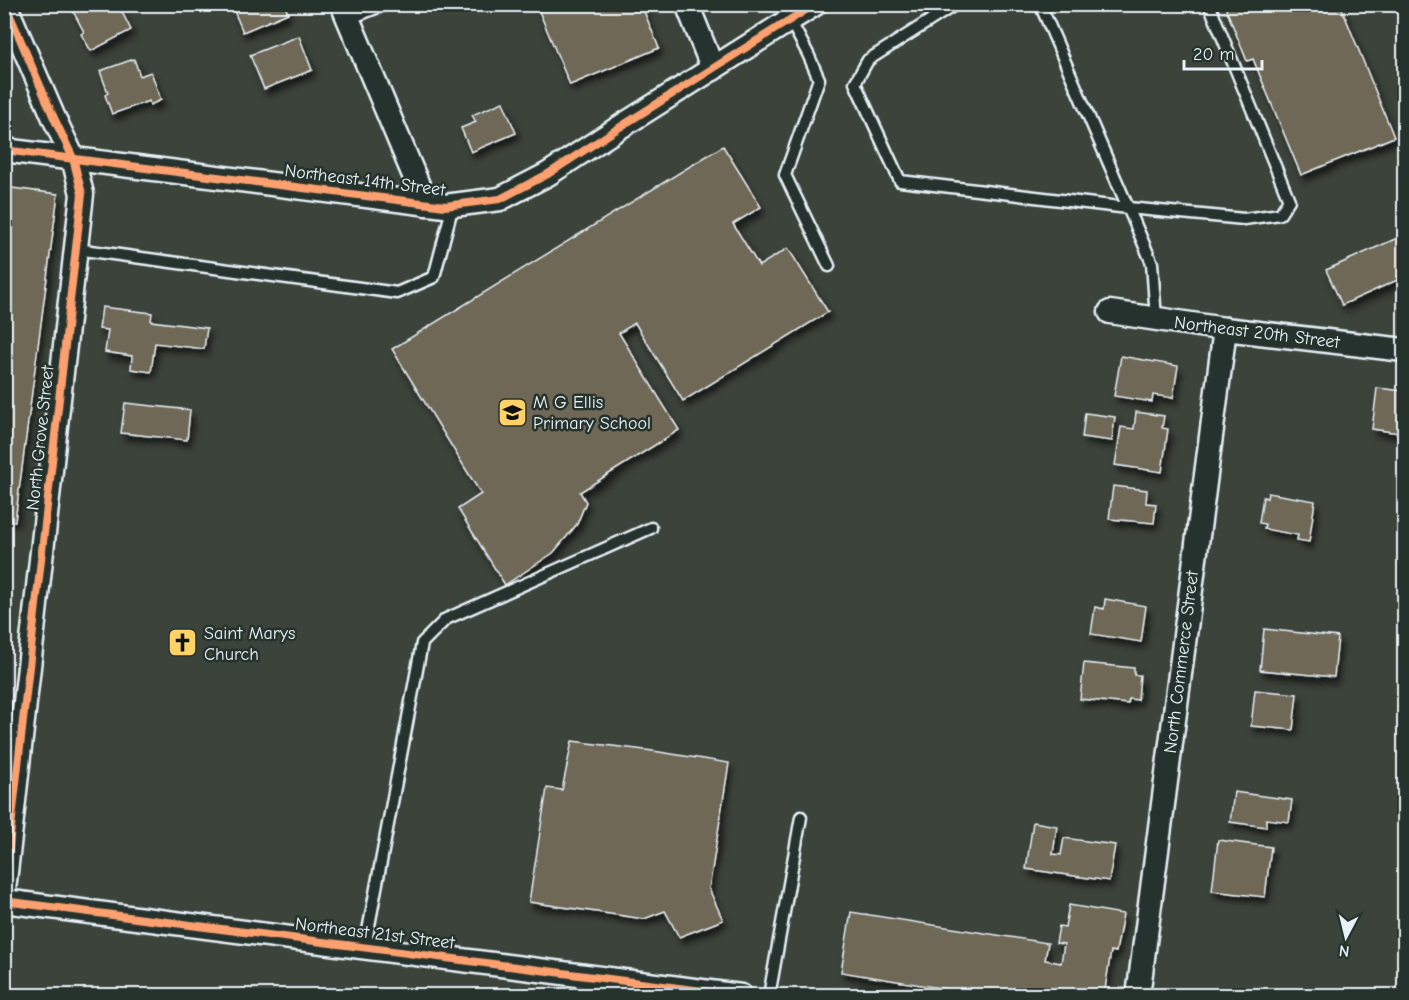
<svg xmlns="http://www.w3.org/2000/svg" width="1409" height="1000" viewBox="0 0 1409 1000" font-family="'Comic Neue',sans-serif">
<style>
.building{fill:#6f6857;stroke:#e8f1f8;stroke-width:1.5;filter:url(#shadow)}
.lines{fill:none;stroke-linecap:round;stroke-linejoin:round}
.service-casing{stroke:#e8f1f8;stroke-width:15}
.minor-casing{stroke:#e8f1f8;stroke-width:27}
.service{stroke:#26332d;stroke-width:10}
.minor{stroke:#26332d;stroke-width:22}
.cycleway-casing{stroke:#26332d;stroke-width:11}
.cycleway{stroke:#fca06f;stroke-width:8}
.labels{text-anchor:middle;stroke-width:5;stroke-linejoin:round;paint-order:stroke}
.street-label{font-size:18px;fill:#e8f1f8;stroke:#26332d}
.poi-label{font-size:18px;fill:#e8f1f8;stroke:#26332d;text-anchor:start}
</style>
<defs>
<filter id="shadow"><feDropShadow dx="3.5" dy="6" stdDeviation="3" flood-color="#0009"/></filter>
</defs>
<rect width="100%" height="100%" fill="#3c433a"/>
<filter id="ink" filterUnits="userSpaceOnUse"><feTurbulence type="fractalNoise" baseFrequency=".0167" numOctaves="2"/><feDisplacementMap in="SourceGraphic" scale="12" xChannelSelector="R" yChannelSelector="G"/><feConvolveMatrix kernelMatrix="1 2 1 2 8 2 1 2 1" color-interpolation-filters="sRGB"/></filter>
<g filter="url(#ink)">
<g class="building">
<polygon points="84,4 118,4 131,30 91,51 81,34 84,32 73,11"/>
<polygon points="231,4 284,4 288,13 243,32"/>
<polygon points="536,4 641,4 659,48 570,85"/>
<polygon points="1224,4 1340,4 1394,137 1301,175 1253,59 1247,61"/>
<polygon points="299,36 312,70 264,89 250,55"/>
<polygon points="134,59 140,76 151,72 161,100 150,105 149,101 112,114 105,95 108,93 100,71"/>
<polygon points="503,102 516,133 471,152 461,128 476,122 472,115"/>
<polygon points="723,146 761,207 733,224 759,266 788,248 828,312 683,401 635,323 619,333 679,430 580,492 586,502 577,524 569,534 553,553 505,585 458,509 481,494 392,349"/>
<polygon points="4,187 58,194 15,521 4,520"/>
<polygon points="1404,235 1404,277 1342,305 1326,270"/>
<polygon points="102,307 152,313 151,321 207,328 204,349 155,343 151,372 131,369 132,356 105,352 108,330 99,329"/>
<polygon points="1121,356 1178,366 1173,398 1153,395 1152,402 1114,396"/>
<polygon points="1377,388 1404,391 1399,433 1372,429"/>
<polygon points="125,403 190,410 187,440 121,433"/>
<polygon points="1136,412 1164,416 1162,428 1168,429 1162,472 1115,465 1121,427 1134,429"/>
<polygon points="1085,413 1115,417 1112,441 1082,437"/>
<polygon points="1113,486 1147,490 1146,503 1156,504 1154,523 1109,519"/>
<polygon points="1268,493 1315,501 1309,542 1297,540 1298,535 1264,529 1265,524 1259,523 1263,497 1267,498"/>
<polygon points="1105,599 1146,606 1141,642 1091,634 1095,607 1104,609"/>
<polygon points="1264,629 1338,637 1334,677 1260,670"/>
<polygon points="1084,663 1134,668 1134,675 1140,675 1138,700 1129,699 1128,704 1080,699"/>
<polygon points="1255,690 1297,694 1293,730 1251,726"/>
<polygon points="572,741 653,751 729,763 709,889 723,920 679,937 665,911 644,919 529,902 547,788 562,790"/>
<polygon points="1234,792 1292,800 1289,822 1266,819 1266,827 1230,822"/>
<polygon points="1033,822 1057,826 1053,854 1061,855 1064,838 1115,845 1109,881 1026,869"/>
<polygon points="1218,840 1271,847 1265,897 1212,891"/>
<polygon points="1069,905 1123,914 1116,952 1111,951 1104,996 989,996 841,972 851,912 1048,943 1045,960 1061,963 1064,944 1056,943 1059,926 1065,927"/>
</g>
<g class="lines">
<defs>
<g id="service">
<polyline points="956,4 868,60 855,83 900,181 1128,208 1244,219 1280,214 1289,200 1209,4"/>
<polyline points="1040,4 1152,263 1156,319"/>
<polyline points="348,19 386,4"/>
<polyline points="790,20 808,54 819,79 785,175 829,266"/>
<polyline points="76,249 397,293 434,277 453,205"/>
<polyline points="365,947 422,643 446,619 651,528"/>
<polyline points="769,996 801,817"/>
</g>
<g id="minor">
<polyline points="342,4 426,204"/>
<polyline points="687,4 713,69"/>
<polyline points="4,150 445,206 500,199 548,174 617,129 815,4"/>
<polyline points="1110,312 1225,329 1404,350"/>
<polyline points="4,890 82,194 73,158 54,118 5,4"/>
<polyline points="4,901 741,996"/>
<polyline points="1138,996 1225,329"/>
</g>
</defs>
<use href="#service" class="service-casing"/>
<use href="#minor" class="minor-casing"/>
<use href="#service" class="service"/>
<use href="#minor" class="minor"/>
<defs>
<g id="cycleway">
<polyline points="4,150 445,206 500,199 548,174 617,129 815,4"/>
<polyline points="4,890 82,194 73,158 54,118 5,4"/>
<polyline points="4,901 741,996"/>
</g>
</defs>
<use href="#cycleway" class="cycleway-casing"/>
<use href="#cycleway" class="cycleway"/>
</g>
</g>
<defs>
<symbol id="school-square" viewBox="-11 -11 22 22"><rect x="-9" y="-9" width="18" height="18" rx="4" fill="#ffd166" stroke="#26332d"/><path d="M0-5L7-2L0 1L-7-2ZM-4 1L0 2.5L4 1V4Q0 6-4 4Z" fill="#111"/></symbol>
<symbol id="church-square" viewBox="-11 -11 22 22"><rect x="-9" y="-9" width="18" height="18" rx="4" fill="#ffd166" stroke="#26332d"/><path d="M-1.2-6h2.4v3.5h3.3v2.4h-3.3V6h-2.4V-.1h-3.3v-2.4h3.3Z" fill="#111"/></symbol>
</defs>
<g fill-rule="evenodd">
<use href="#school-square" x="496" y="396" width="33" height="33"/>
<use href="#church-square" x="166" y="626" width="33" height="33"/>
</g>
<g class="labels">
<g class="street-label">
<text transform="translate(365 180) rotate(7)" y="6">Northeast 14th Street</text>
<text transform="translate(1257 332) rotate(7)" y="6">Northeast 20th Street</text>
<text transform="translate(40 438) rotate(-84)" y="6">North Grove Street</text>
<text transform="translate(1181 662) rotate(-83)" y="6">North Commerce Street</text>
<text transform="translate(375 933) rotate(7)" y="6">Northeast 21st Street</text>
</g>
<g class="poi-label">
<text x="533" y="408">M G Ellis<tspan x="533" dy="21">Primary School</tspan></text>
<text x="204" y="639">Saint Marys<tspan x="204" dy="21">Church</tspan></text>
</g>
</g>
<rect width="1409" height="1000" fill="none" stroke="#26332d" stroke-width="24"/>
<rect x="12" y="12" width="1385" height="976" fill="none" stroke="#e8f1f8" stroke-width="2" filter="url(#ink)"/>
<g transform="translate(1346 937) rotate(187)" stroke="#26332d" stroke-width="4.5" paint-order="stroke">
<path d="M0-4.5L10 22L0 15L-10 22Z" fill="#e8f1f8"/>
<text y="-9" font-size="16" font-weight="bold" text-anchor="middle" fill="#e8f1f8">N</text>
</g>
<path d="M1184 60v9h78v-9" fill="none" stroke="#e8f1f8" stroke-width="3"/>
<text x="1193" y="60" font-size="18" fill="#e8f1f8" stroke="#26332d" stroke-width="4.5" paint-order="stroke">20 m</text>
</svg>
